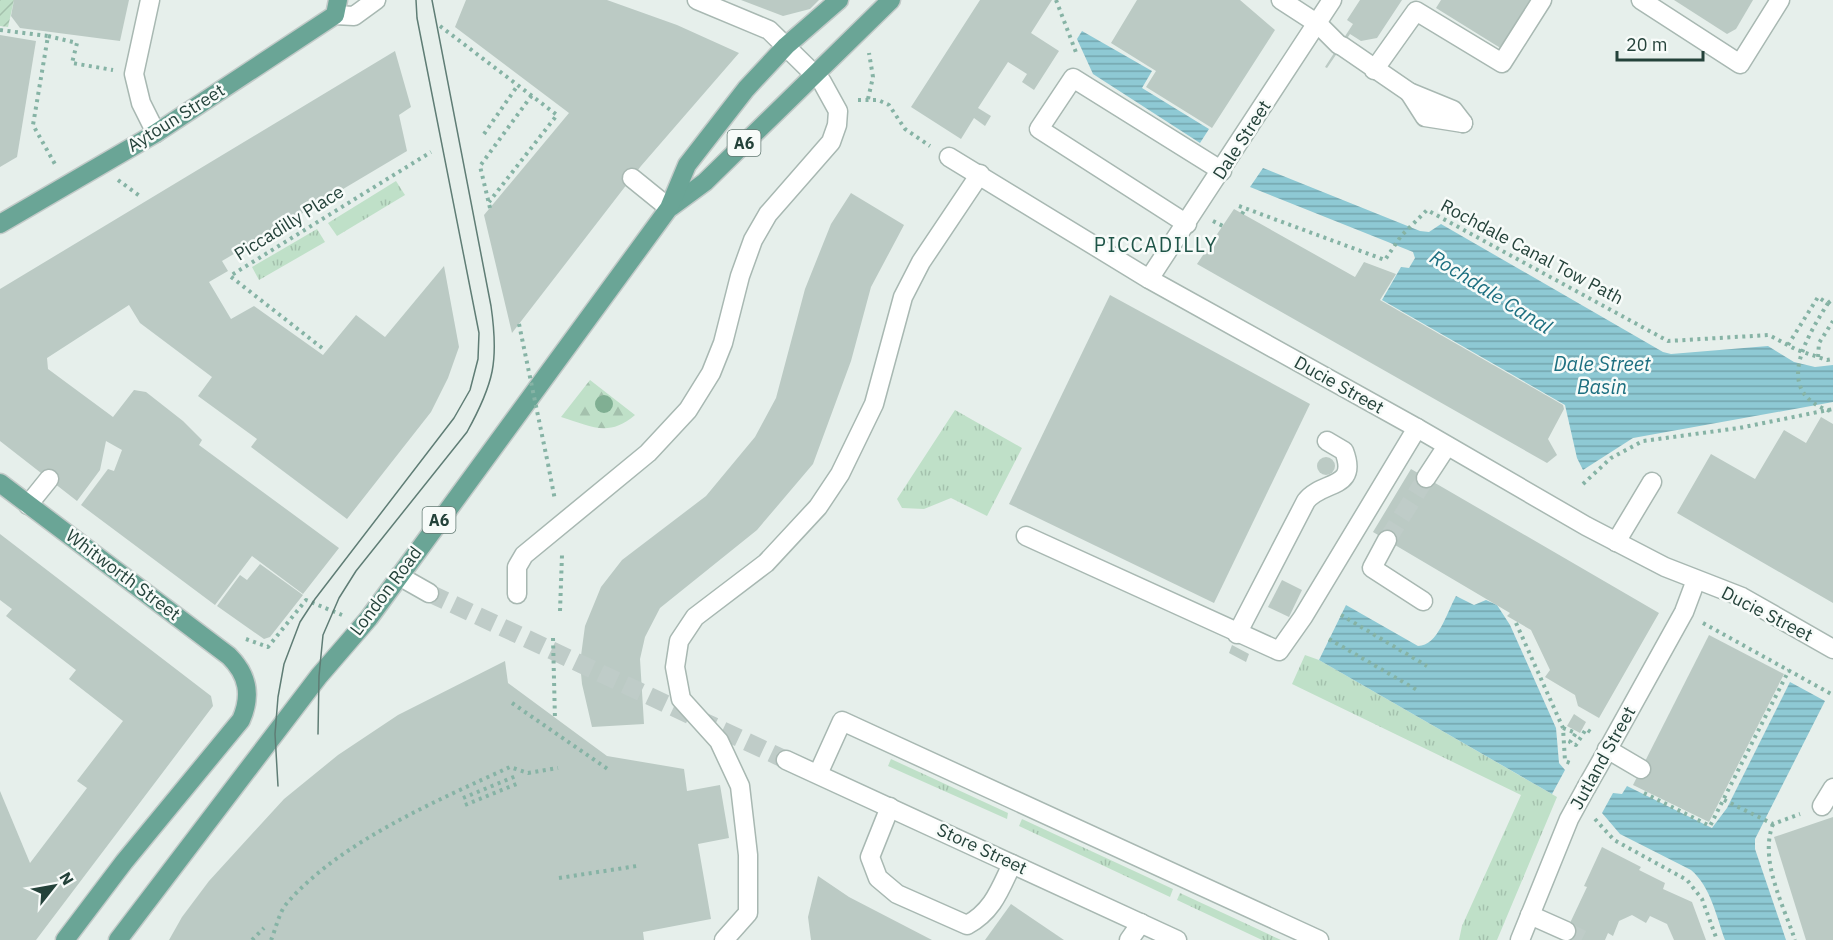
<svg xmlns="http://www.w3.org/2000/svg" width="1833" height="940" viewBox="0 0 1833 940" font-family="'IBM Plex Sans',sans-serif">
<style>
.grass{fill:url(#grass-tufts)}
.forest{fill:url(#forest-firs)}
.garden{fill:url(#garden-furrows)}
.water{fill:url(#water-rules)}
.building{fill:#bbcac4}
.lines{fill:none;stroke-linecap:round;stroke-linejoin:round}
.minor-tunnel{stroke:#bfccc8;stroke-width:18;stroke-dasharray:18 9;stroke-linecap:butt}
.minor-casing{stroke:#a8b8b2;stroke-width:21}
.major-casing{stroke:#c2cac8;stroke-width:21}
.path{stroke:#86b3a5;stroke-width:4;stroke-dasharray:3 4.5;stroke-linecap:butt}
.minor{stroke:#fff;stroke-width:18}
.major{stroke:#6aa596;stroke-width:18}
.tram{stroke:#5f7d75;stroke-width:1.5}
.minor-bridge-casing{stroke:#a8b8b2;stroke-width:21;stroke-linecap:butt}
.path-bridge{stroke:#86b3a5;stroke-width:4;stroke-dasharray:3 4.5;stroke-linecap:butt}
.minor-bridge{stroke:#fff;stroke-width:18}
.tree{fill:#80af93}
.labels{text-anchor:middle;stroke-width:5;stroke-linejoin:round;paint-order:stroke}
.shield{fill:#f7fbf9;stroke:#637a73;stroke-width:1.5}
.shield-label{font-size:16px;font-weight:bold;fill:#24423a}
.street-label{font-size:18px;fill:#24423a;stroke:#f7fbf9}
.neighbourhood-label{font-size:20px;letter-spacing:1.5px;fill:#1f5548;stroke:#f7fbf9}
.water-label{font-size:20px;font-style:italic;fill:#1c6f80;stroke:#f7fbf9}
</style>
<defs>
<pattern id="grass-tufts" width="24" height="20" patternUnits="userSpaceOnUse" patternTransform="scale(1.5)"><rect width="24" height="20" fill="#bfe0c8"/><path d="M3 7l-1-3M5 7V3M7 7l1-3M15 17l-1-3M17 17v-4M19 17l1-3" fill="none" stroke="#a4c1ad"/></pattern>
<pattern id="forest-firs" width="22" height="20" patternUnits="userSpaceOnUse" patternTransform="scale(1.5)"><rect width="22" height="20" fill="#bfe0c8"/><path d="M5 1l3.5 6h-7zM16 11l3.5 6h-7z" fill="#a4c1ad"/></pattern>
<pattern id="garden-furrows" width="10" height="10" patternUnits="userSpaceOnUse" patternTransform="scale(1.5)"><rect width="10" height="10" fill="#bfe0c8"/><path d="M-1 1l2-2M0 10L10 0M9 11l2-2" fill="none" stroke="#a4c1ad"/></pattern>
<pattern id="water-rules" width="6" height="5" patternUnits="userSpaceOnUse" patternTransform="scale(1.5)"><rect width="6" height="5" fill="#8ec9d4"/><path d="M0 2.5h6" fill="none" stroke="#74a5ad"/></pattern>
</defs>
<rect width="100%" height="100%" fill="#e6efeb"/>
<g class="grass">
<polygon points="396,181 405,195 337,236 328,223"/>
<polygon points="317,229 325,242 259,280 252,267"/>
<polygon points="955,410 1022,448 987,516 951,498 924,509 902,508 897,499"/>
<polygon points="1305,655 1319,660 1557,797 1497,940 1459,940 1462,926 1521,795 1292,684"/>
<polygon points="891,759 1008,813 1007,819 888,766"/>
<polygon points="1022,819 1173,889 1170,897 1019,826"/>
<polygon points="1180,893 1281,940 1262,940 1177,900"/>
</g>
<path class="forest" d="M590,380L635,415C608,438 591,426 561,417Z"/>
<polygon class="garden" points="0,0 14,0 8,27 0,26"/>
<g class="water">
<polygon points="1082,31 1152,71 1142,88 1209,129 1200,143 1093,74 1077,39"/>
<polygon points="1263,168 1420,231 1429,232 1441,224 1663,352 1671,354 1768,346 1794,362 1815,367 1833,365 1833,402 1633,438 1583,470 1577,458 1565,405 1382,300 1401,267 1409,268 1415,258 1413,252 1250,187"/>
<path d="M1456,596L1474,605L1486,600L1497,605L1510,625L1556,728L1559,763L1565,770L1552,794L1319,660L1346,605L1418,646C1438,646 1447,612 1456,596Z"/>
<path d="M1790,682L1825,701L1755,839V849L1786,940H1725C1716,916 1711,887 1691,870L1620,834L1602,813L1613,793L1622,794L1627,786L1712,828L1727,808Z"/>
</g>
<g class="building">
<polygon points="14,0 129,0 120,41 20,28 11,16"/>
<polygon points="466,0 607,0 677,25 739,53 641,166 512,333 484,215 569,113 455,27"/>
<polygon points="741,0 819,0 810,9 783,16"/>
<polygon points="980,0 1052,0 1031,33 1059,51 1034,90 1022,82 1027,74 1008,62 978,108 991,116 985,126 974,118 961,139 911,107"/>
<polygon points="1137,0 1240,0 1275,30 1212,128 1146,87 1156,71 1111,43"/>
<polygon points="1360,0 1402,0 1377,38 1361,41 1350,34 1327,68 1325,67 1353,24 1347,20"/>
<polygon points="1441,0 1533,0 1502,49 1436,8"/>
<polygon points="1674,0 1753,0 1736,29 1727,34"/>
<polygon points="0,35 36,41 17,157 0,167"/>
<polygon points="395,51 411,107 399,115 407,151 222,261 228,271 209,282 231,319 254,306 323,355 356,315 385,337 444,266 459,347 448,378 431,412 347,519 251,447 257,439 198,396 212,377 140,323 129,305 47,358 48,369 113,417 134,390 146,392 183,421 202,440 199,445 339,548 303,594 252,556 215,605 81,505 108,469 114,471 122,450 106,441 100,470 77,501 0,441 0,289"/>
<polygon points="851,193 904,225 871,287 851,361 813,464 757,530 660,608 645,637 640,659 644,724 592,727 582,684 580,663 585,626 601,587 622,560 706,496 755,437 776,398 805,289 831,224"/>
<polygon points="1234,209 1355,277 1364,262 1396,274 1380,300 1563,405 1564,409 1548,439 1557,455 1547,463 1197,264"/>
<polygon points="1110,295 1310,404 1214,603 1009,504"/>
<polygon points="1821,417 1833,424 1833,603 1677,513 1711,454 1755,479 1784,430 1806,443"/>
<circle cx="1326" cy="466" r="9"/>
<polygon points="1411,469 1659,613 1599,718 1578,706 1575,695 1545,677 1550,670 1531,630 1507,616 1510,613 1373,532"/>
<polygon points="0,534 211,696 213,706 36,940 0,940 0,791 30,863 87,788 77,781 123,721 69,679 76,670 6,616 12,609 0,600"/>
<polygon points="260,564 303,595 270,637 264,639 217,606 240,575 247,580"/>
<polygon points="1282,580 1302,590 1289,617 1268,607"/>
<polygon points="1709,635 1784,674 1709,822 1633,785"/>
<polygon points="1232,645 1249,654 1246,662 1229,653"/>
<polygon points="505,661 508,683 607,756 684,769 687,791 720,785 729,838 698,844 711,919 643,932 644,940 169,940 182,917 209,881 284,799 338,755 398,715"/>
<polygon points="1574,714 1586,722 1580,733 1567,726"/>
<polygon points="1833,817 1833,940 1806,940 1774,837"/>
<polygon points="1602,847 1641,867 1639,870 1665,883 1663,889 1692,902 1706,940 1674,940 1667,924 1650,916 1646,923 1632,915 1619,921 1613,936 1608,933 1605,940 1562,940 1587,887 1584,886"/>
<polygon points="818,876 849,897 932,940 811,940 808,917"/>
<polygon points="1011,904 1064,940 985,940"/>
</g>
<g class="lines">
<g class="minor-tunnel">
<polyline points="1387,540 1426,478"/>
<polyline points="429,593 786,760"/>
<polyline points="1566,931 1584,940"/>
</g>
<defs>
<g id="minor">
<polyline points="150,0 134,74 141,103 156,133"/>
<polyline points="1281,0 1318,24 1339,45"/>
<polyline points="1641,0 1740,64 1780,0"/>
<polyline points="335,15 354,16 376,0"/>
<polyline points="1342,46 1409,92 1453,110 1463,123"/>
<polyline points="1374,70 1416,11 1502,63 1542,0"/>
<polyline points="1409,92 1425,117 1463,123"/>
<polyline points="949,157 1149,279 1417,428 1586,526 1665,567 1742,597 1833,649"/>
<polyline points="632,178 669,208"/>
<polyline points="1187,224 1039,129 1073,78 1222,171"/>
<polyline points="1149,279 1332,0"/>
<polyline points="1426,478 1447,446"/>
<polyline points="28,505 49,479"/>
<polyline points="1026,536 1279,651 1303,617 1417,428"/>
<polyline points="1387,540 1372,568 1423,601"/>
<polyline points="1616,542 1652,482"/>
<polyline points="399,576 429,593"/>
<polyline points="517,594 517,567 524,555 648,453 688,410 711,373 723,343 740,276 753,240 768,214 831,142 837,125 838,111 822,82 769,30 697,0"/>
<path d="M1237,634L1306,501C1322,480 1359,490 1344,451L1327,441"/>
<polyline points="1607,749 1641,769"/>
<polyline points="1603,758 1684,612 1696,580"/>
<polyline points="786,760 1177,940"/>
<polyline points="818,774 842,721 1319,940"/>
<polyline points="1822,806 1833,788"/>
<path d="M890,807L870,857L878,878L897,894L967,925C993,911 1000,889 1012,864"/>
<polyline points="1530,915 1566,931"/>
<polyline points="724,940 748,913 748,855 740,786 719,741 681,699 675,667 679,641 695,617 766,563 818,507 840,474 874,404 903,297 921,262 980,174"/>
<polyline points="1129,940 1141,923"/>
<polyline points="1520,940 1569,819 1586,788"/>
</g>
<g id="major">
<polyline points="671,207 705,182 891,0"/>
<polyline points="0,224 156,133 335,15 338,0"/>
<path d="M0,483L229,656C248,675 252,695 241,720L124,862L65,940"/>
<polyline points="118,940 319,676 369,618 669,208 687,165 746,89 786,46 839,0"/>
</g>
</defs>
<use href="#minor" class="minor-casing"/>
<use href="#major" class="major-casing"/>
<g class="path">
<polyline points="1056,0 1077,55"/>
<polyline points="440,26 557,115 489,202"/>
<polyline points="0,30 48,36 33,125 56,166"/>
<polyline points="48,36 77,43 72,63 113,70"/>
<polyline points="868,99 873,77 869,53"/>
<polyline points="858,100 878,100 889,105 905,129 930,146"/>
<polyline points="484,134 518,85"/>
<polyline points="118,180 141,197"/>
<polyline points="1239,206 1385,260 1401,236 1427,210 1668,341 1769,335 1797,350 1827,360 1833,359"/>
<polyline points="490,208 480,166 532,95"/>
<polyline points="1242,214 1245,209"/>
<polyline points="1213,221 1223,226"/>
<polyline points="1828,303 1833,299"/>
<polyline points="1788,345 1818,297 1833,307"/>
<polyline points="322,348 230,276 431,152"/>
<polyline points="1818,357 1819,343 1833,321"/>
<polyline points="548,464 555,500"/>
<polyline points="1583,484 1611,458 1643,441 1739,428 1833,409"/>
<polyline points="560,611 562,555"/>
<polyline points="1341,615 1427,666"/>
<polyline points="1516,623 1563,728 1565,761 1570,763"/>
<polyline points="1703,623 1833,695"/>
<polyline points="553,638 555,720"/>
<polyline points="246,639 268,647 306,600 342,615"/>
<polyline points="1329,639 1417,690"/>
<polyline points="512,703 609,770"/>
<polyline points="1563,728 1576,733 1570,742 1576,745 1586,729 1592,733"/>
<polyline points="1644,793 1710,826 1789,670"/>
<polyline points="463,798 516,776"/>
<polyline points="1724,800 1773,824 1800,814"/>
<polyline points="465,805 519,783"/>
<polyline points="1595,819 1614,840 1687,880 1702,899 1717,940"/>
<path d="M1773,824C1759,860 1783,904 1795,940"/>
<polyline points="559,878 637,866"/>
<polyline points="252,940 264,928"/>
<path d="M271,940C276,929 279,911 288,902C340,842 438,800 510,767L528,773L558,768"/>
</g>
<use href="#minor" class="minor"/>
<use href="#major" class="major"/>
<g class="tram">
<path d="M318,734L319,676L323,635L339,598L356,571L467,432C494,383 499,361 491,306L432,0"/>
<polyline points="278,786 275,734 278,697 284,664 300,622 315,599 454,418 470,390 478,359 479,333 417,18 416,0"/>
</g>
<defs>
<polyline id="minor-bridge" points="1586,788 1603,758"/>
</defs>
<use href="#minor-bridge" class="minor-bridge-casing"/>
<g class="path-bridge">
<path d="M1828,303C1806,339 1771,393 1833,412"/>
<polyline points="519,324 548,464"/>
</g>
<use href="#minor-bridge" class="minor-bridge"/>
</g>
<circle class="tree" cx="604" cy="404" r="9"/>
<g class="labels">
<g class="shield">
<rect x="727.5" y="130" width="33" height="26" rx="4.5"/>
<rect x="422.5" y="507" width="33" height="26" rx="4.5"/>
</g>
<g class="shield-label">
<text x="744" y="149">A6</text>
<text x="439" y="526">A6</text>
</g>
<g class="street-label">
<text transform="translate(176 118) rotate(-32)" y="6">Aytoun Street</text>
<text transform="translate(1242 140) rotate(-57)" y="6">Dale Street</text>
<text transform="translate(289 223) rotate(-32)" y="6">Piccadilly Place</text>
<text transform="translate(1532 252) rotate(28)" y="6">Rochdale Canal Tow Path</text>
<text transform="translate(1339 385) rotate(29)" y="6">Ducie Street</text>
<text transform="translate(123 575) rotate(37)" y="6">Whitworth Street</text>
<text transform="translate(386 591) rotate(-53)" y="6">London Road</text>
<text transform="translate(1767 614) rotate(27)" y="6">Ducie Street</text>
<text transform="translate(1603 758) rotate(-61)" y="6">Jutland Street</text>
<text transform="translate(982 849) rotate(25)" y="6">Store Street</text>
</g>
<g class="neighbourhood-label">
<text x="1156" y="252">PICCADILLY</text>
</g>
<g class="water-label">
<text transform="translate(1491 292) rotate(32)" y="7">Rochdale Canal</text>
<text x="1602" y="371">Dale Street<tspan x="1602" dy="23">Basin</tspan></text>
</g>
</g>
<g transform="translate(54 886) rotate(59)" stroke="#f7fbf9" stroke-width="4.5" paint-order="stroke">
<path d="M0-4.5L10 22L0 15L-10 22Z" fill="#24423a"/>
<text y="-9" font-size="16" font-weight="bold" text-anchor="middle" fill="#24423a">N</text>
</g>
<path d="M1617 51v9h86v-9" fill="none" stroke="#24423a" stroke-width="3"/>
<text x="1626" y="51" font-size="18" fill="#24423a" stroke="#f7fbf9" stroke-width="4.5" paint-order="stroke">20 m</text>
</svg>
